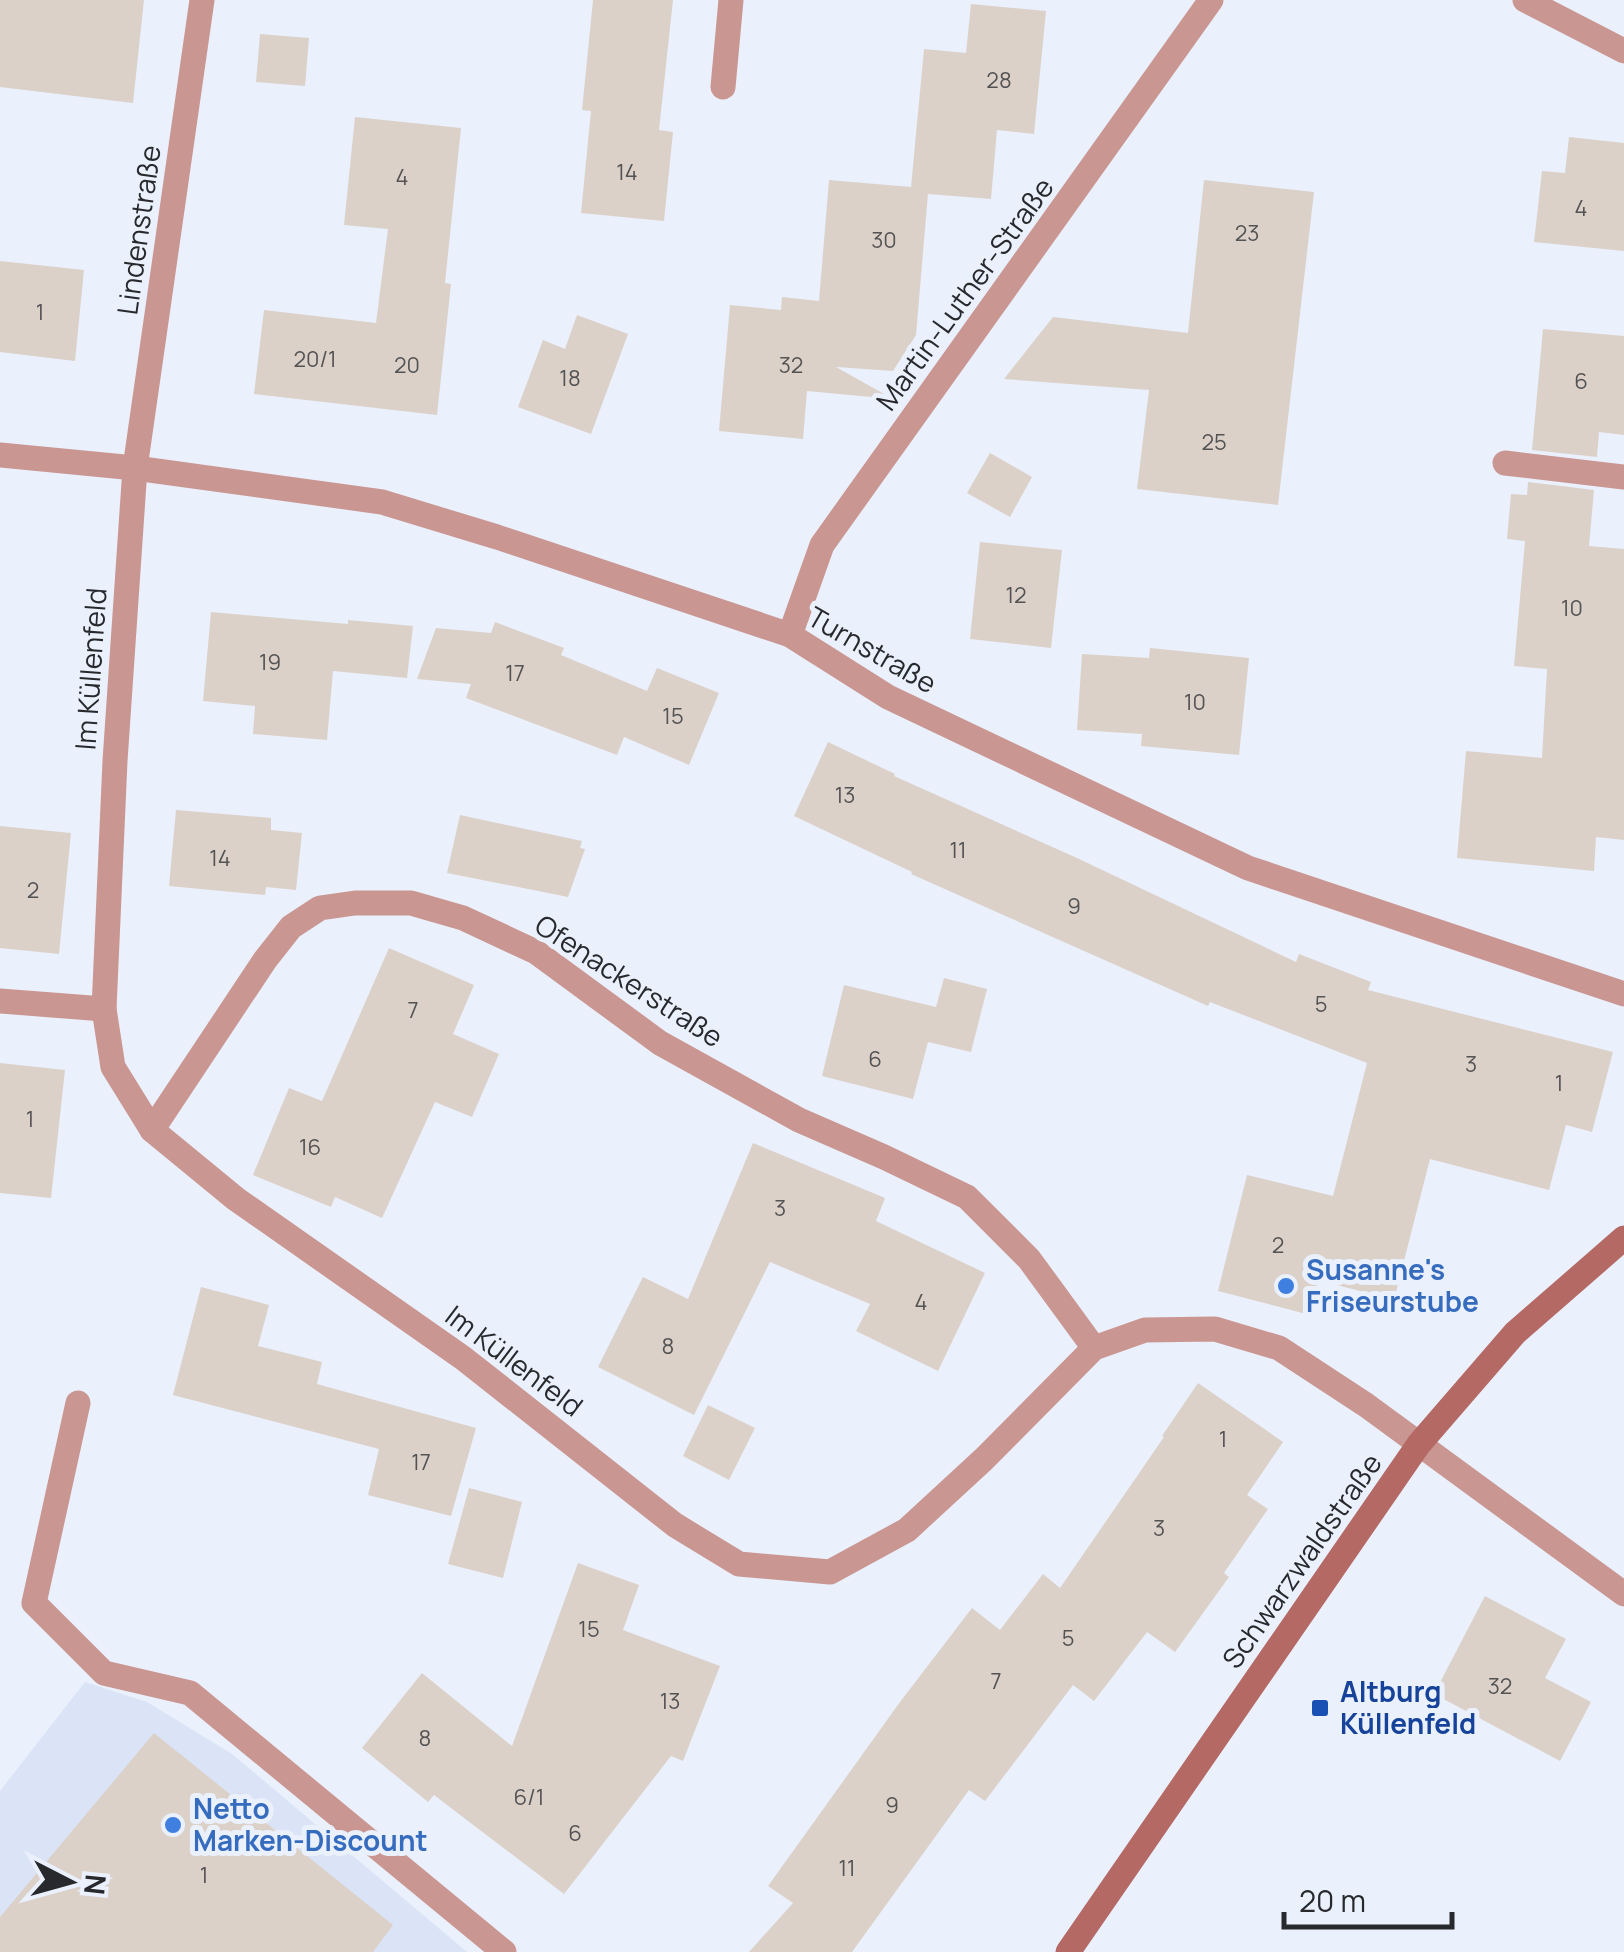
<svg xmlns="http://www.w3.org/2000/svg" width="1624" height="1952" viewBox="0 0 1624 1952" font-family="Manrope,sans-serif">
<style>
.built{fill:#dae4f6}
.building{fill:#dcd1c9}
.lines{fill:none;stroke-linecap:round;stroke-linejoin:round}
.street{stroke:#ca9692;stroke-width:25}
.secondary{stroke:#b46964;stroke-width:25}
.shop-dot{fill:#3f7fe0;stroke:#eaf0fc;stroke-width:4}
.transit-dot{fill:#1a4fb4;stroke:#eaf0fc;stroke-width:4}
.labels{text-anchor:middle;stroke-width:10;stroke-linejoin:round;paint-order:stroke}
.number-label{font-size:22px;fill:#545354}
.street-label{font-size:28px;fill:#27292d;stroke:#eaf0fc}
.shop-label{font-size:28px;font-weight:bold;fill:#366cbe;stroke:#eaf0fc;text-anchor:start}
.transit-label{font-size:28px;font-weight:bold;fill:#164399;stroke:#eaf0fc;text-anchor:start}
</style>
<rect width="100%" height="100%" fill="#eaf0fc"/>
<polygon class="built" points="85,1682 147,1702 232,1754 467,1952 0,1952 0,1791"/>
<g class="building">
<polygon points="0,0 144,0 133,103 0,87"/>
<polygon points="593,0 673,0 659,130 673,132 664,221 581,213 591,111 582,110"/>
<polygon points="971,4 1046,11 1034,134 997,130 991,199 928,194 916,335 893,371 836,367 893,399 807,391 803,439 719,431 730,305 781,310 782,297 819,301 829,180 911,187 924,49 966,53"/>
<polygon points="260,34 309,38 305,86 256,82"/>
<polygon points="355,117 461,128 445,283 451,284 437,415 254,394 264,310 376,323 388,229 344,225"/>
<polygon points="1569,137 1624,143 1624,251 1534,242 1542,171 1565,173"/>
<polygon points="1204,180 1314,192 1278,505 1137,489 1149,390 1004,379 1053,317 1188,333"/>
<polygon points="0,261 84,270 75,361 0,352"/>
<polygon points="577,315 628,334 591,434 518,407 543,340 565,349"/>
<polygon points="1543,329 1624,336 1624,435 1599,432 1597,457 1532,450"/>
<polygon points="990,453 1032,477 1010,517 967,493"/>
<polygon points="1528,482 1594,490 1589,546 1624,549 1624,840 1596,837 1594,871 1457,858 1466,751 1542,758 1547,669 1514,666 1525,541 1507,539 1511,494 1527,495"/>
<polygon points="980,542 1062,550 1051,648 970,639"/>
<polygon points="211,612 348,624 348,620 413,626 407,678 333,671 327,740 253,734 255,706 203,701"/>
<polygon points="495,622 564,648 561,655 647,691 657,668 719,693 689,765 624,737 617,755 466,698 471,684 417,679 436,628 491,633"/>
<polygon points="1150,648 1249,658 1239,755 1141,746 1142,734 1077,730 1082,654 1149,658"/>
<polygon points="828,742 895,774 894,776 1077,858 1296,962 1299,954 1371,982 1368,990 1613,1052 1592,1132 1566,1125 1549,1190 1430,1159 1394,1300 1318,1280 1310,1315 1218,1291 1247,1175 1333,1196 1367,1063 1210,1002 1208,1006 911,874 912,872 794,816"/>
<polygon points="176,810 271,818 271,830 302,833 296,890 266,887 265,895 169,886"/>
<polygon points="460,815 582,841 580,848 585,849 568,897 447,873"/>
<polygon points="0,826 71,833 59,954 0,948"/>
<polygon points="389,948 474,985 453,1034 499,1054 472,1117 435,1102 382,1218 335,1197 331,1207 253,1175 289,1088 322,1101"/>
<polygon points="944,978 987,989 971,1052 928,1042 913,1099 822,1076 844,985 936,1007"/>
<polygon points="0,1063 65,1070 51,1198 0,1193"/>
<polygon points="753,1143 885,1198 876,1221 985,1273 938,1371 856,1331 870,1304 770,1262 694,1415 598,1367 643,1277 688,1299"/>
<polygon points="201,1287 269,1305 258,1346 322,1362 317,1384 476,1428 451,1516 368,1495 379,1449 173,1395"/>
<polygon points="1198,1383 1283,1442 1247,1495 1268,1509 1224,1573 1229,1577 1175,1652 1147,1632 1094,1701 1073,1685 985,1801 969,1790 852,1952 749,1952 793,1903 768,1886 900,1702 972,1608 1000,1630 1043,1574 1060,1588 1164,1437 1162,1436"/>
<polygon points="708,1405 755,1428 729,1480 683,1456"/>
<polygon points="469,1488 522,1502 503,1578 448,1564"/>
<polygon points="578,1563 639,1585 623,1630 720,1666 683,1761 671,1756 564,1894 434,1795 428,1802 362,1748 422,1673 512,1746"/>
<polygon points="1485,1596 1566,1639 1545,1678 1591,1702 1560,1761 1434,1694"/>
<polygon points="154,1733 393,1925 373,1952 0,1952 0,1917"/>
</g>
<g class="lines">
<g class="street">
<polyline points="202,0 135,468 115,761 104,1009 113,1067 152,1130 236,1199 463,1358 675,1525 739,1564 830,1572 907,1530 984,1459 1094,1348 1145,1330 1215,1329 1279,1348 1366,1405 1624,1594"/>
<polyline points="1525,0 1624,51"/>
<polyline points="723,87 731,0"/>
<polyline points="0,455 135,468 382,502 497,537 790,635 888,697 1248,868 1624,994"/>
<polyline points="1505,463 1624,477"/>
<polyline points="790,635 822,545 1211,0"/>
<polyline points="0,1001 104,1009"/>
<polyline points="152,1130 265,960 291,927 320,908 355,903 411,903 463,918 536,952 660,1043 799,1120 884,1157 967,1197 1029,1259 1094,1348"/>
<polyline points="78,1403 34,1603 104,1673 190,1693 504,1952"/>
</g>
<polyline class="secondary" points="1068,1952 1419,1444 1515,1333 1624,1238"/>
</g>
<g class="shop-dot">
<circle cx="1286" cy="1286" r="10"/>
<circle cx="173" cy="1825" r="10"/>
</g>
<rect class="transit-dot" x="1310" y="1698" width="20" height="20" rx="5"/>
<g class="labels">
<g class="number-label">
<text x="999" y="88">28</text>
<text x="627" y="180">14</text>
<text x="402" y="185">4</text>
<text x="1581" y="216">4</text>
<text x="1247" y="241">23</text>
<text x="884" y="248">30</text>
<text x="40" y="320">1</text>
<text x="315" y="367">20/1</text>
<text x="407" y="373">20</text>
<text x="791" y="373">32</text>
<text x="570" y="386">18</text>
<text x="1581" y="389">6</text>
<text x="1214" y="450">25</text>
<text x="1016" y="603">12</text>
<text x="1572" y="616">10</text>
<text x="270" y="670">19</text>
<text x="515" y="681">17</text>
<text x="1195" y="710">10</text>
<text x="673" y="724">15</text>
<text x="845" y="803">13</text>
<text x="958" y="858">11</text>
<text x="220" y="866">14</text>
<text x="33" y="898">2</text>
<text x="1074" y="914">9</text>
<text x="1321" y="1012">5</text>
<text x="413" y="1018">7</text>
<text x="875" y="1067">6</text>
<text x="1471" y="1072">3</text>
<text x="1559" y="1091">1</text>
<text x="30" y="1127">1</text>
<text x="310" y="1155">16</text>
<text x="780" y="1216">3</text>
<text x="1278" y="1253">2</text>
<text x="921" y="1310">4</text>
<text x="668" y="1354">8</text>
<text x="1223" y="1447">1</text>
<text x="421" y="1470">17</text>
<text x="1159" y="1536">3</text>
<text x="589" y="1637">15</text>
<text x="1068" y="1646">5</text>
<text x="996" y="1689">7</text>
<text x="1500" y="1694">32</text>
<text x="670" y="1709">13</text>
<text x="425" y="1746">8</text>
<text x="529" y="1805">6/1</text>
<text x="892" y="1813">9</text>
<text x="575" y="1841">6</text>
<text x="847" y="1876">11</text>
<text x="204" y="1883">1</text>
</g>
<g class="street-label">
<text transform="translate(139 230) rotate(-82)" y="10">Lindenstraße</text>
<text transform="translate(965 294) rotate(-54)" y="10">Martin-Luther-Straße</text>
<text transform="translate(872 650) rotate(30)" y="10">Turnstraße</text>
<text transform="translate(91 669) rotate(-86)" y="10">Im Küllenfeld</text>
<text transform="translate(629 981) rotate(33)" y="10">Ofenackerstraße</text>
<text transform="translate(514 1361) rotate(37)" y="10">Im Küllenfeld</text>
<text transform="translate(1302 1561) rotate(-55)" y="10">Schwarzwaldstraße</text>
</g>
<g class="shop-label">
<text x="1306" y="1280">Susanne's<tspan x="1306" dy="32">Friseurstube</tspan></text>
<text x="193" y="1819">Netto<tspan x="193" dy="32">Marken-Discount</tspan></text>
</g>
<g class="transit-label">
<text x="1340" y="1702">Altburg<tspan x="1340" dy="32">Küllenfeld</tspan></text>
</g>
</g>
<g transform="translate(70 1882) rotate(96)" stroke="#eaf0fc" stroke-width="8" paint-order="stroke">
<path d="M0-8L18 38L0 25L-18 38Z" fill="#27292d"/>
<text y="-15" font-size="28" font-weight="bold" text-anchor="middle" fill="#27292d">N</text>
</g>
<path d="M1284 1912v15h168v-15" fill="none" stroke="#27292d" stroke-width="5"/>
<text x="1299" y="1912" font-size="30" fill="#27292d" stroke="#eaf0fc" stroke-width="8" paint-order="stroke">20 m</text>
</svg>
